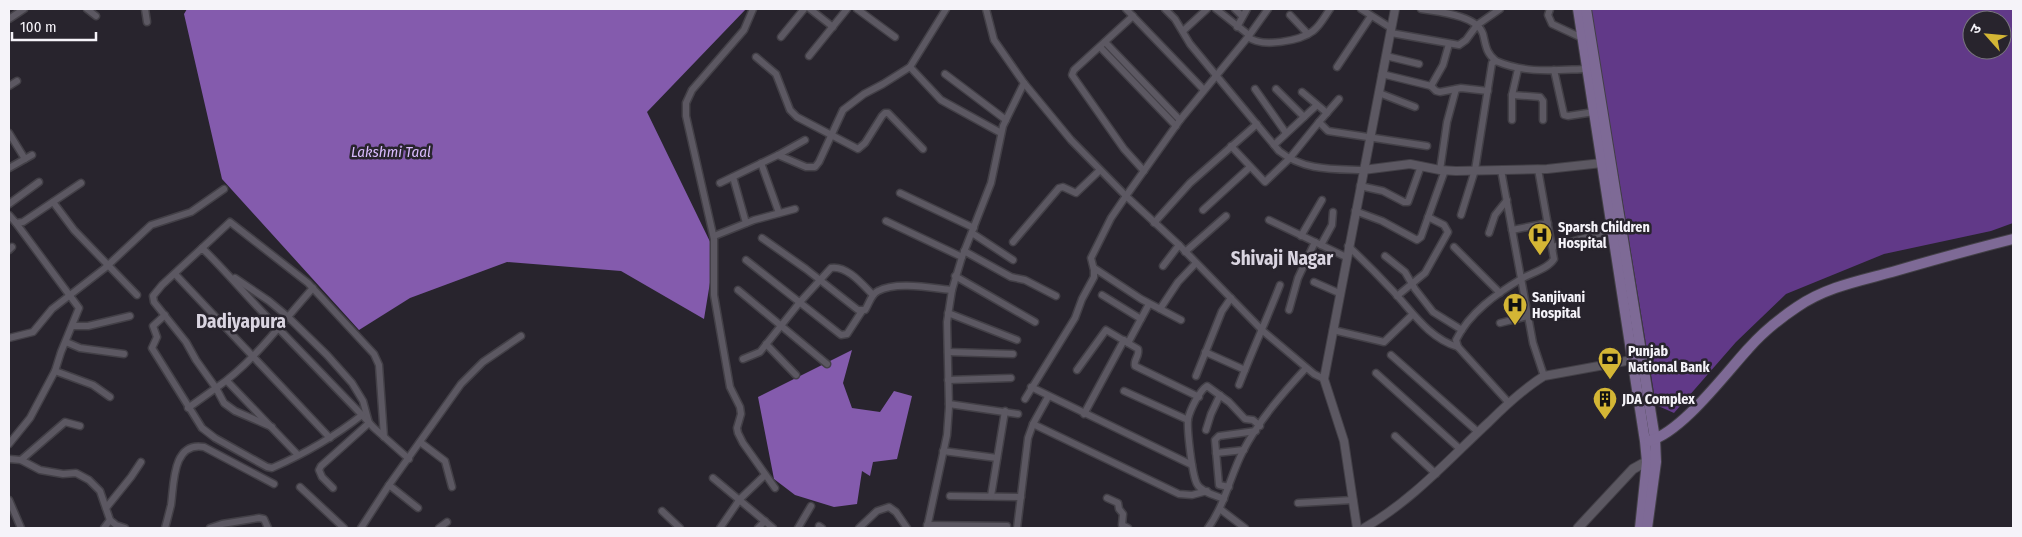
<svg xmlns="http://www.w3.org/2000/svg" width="2022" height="537" viewBox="0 0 2022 537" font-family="'Fira Sans Condensed','Noto Sans Devanagari',sans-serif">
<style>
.forest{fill:#613988;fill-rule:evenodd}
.water{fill:#845bad}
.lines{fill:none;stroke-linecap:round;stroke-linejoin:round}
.minor-casing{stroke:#434047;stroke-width:9}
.tertiary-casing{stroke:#434047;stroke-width:10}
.secondary-casing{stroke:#434047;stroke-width:11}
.primary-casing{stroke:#434047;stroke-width:12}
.minor{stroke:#5c5862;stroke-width:6}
.tertiary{stroke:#5c5862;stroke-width:8}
.secondary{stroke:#5c5862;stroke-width:9}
.primary{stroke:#7e6a96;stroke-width:10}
.labels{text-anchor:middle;stroke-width:5;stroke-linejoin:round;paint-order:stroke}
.poi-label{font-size:14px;font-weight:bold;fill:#f5f3f9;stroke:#28242d;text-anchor:start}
.water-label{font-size:15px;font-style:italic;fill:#d8bafc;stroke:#28242d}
.district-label{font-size:19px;font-weight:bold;fill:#dad5e1;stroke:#28242d}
</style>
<rect width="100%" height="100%" fill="#28242d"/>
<path class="forest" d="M1591,9H2013V223L1991,231L1884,254L1786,294L1736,342L1674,413L1656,405ZM1972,20H2002V50H1972Z"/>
<g class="water">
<polygon points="187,9 746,9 647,112 715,252 704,319 621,271 507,262 410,298 359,330 222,179 184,14"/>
<polygon points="852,350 843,383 852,408 880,412 894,391 912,396 897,459 873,462 870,476 862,471 857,504 834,507 795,495 774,479 758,397"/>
</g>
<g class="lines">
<defs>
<g id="minor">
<polyline points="87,9 96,16"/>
<polyline points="145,9 147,22"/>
<polyline points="753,9 744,30 692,90 686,103 686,116 714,239 714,295 730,387 740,407 741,414 737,428 738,433 743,443 775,488"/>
<polyline points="810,9 833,27"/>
<polyline points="857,9 895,37"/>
<polyline points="986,9 994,40 1024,83 1071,140 1126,196 1179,245 1263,331 1314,374 1324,379"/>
<polyline points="1126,9 1204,90"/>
<path d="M1165,9L1175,19L1190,44L1279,151C1304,171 1333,169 1363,170"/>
<polyline points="1216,9 1249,35"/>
<polyline points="1235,9 1242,16"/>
<polyline points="1361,9 1391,28"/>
<path d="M1421,9C1438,12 1477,15 1483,34C1486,46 1486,53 1496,61"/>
<polyline points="1550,9 1548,15 1552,24 1582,38"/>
<polyline points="1290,15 1308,34"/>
<polyline points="1133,16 1074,70 1072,75 1124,149 1144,171"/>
<polyline points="9,19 24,9"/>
<polyline points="1237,27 1247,9"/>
<polyline points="1183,31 1207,9"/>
<polyline points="1391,33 1459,45 1466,40 1477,25 1500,9"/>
<polyline points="781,37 804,9"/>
<path d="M1248,37C1262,48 1300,41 1313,31C1320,26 1325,16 1330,9"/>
<polyline points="1105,42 1180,120"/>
<polyline points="1100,47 1176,126"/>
<polyline points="809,56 847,9"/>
<polyline points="1386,56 1419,64"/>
<polyline points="756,57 776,74 790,110 797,117 858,149 865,143 882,116 885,113 888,113 923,149"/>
<polyline points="910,67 941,100 1001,133"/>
<polyline points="1337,67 1371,16"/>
<polyline points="1554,70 1564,115 1568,116 1594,112"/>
<polyline points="945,74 1006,120"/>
<polyline points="1382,74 1431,86 1443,65 1449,44"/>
<polyline points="9,86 17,81"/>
<polyline points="1431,86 1436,91 1440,92 1461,88 1488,91"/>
<polyline points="1255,89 1286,133"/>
<polyline points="1276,89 1304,117"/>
<polyline points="1302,92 1327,113"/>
<polyline points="1379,93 1415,107"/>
<polyline points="1512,95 1540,97 1543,101 1543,120"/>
<polyline points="1339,99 1319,122 1328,131 1427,146"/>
<polyline points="1512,120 1512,95 1518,69"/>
<polyline points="9,133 25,159"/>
<polyline points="1274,145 1317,105"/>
<polyline points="1231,146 1265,182 1289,159 1319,122"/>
<polyline points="778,155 805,140"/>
<polyline points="761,163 779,213"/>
<polyline points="9,168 32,155"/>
<polyline points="1440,170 1447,122 1456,89"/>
<polyline points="1501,170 1533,343 1544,376"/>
<polyline points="733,177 746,223"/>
<polyline points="720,183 778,155 806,167 815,167 819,162 843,110 864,94 883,84 910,67 946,9"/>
<polyline points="1360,186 1383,191 1404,202 1408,202 1421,166"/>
<polyline points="900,193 974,228"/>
<polyline points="53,202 74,230 137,295"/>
<polyline points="9,204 39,182"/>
<polyline points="1203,210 1250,167"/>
<polyline points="1355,211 1382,221 1417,240 1421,237 1445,170"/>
<polyline points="9,215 16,223 23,222 81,183"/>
<path d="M1461,215L1475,170L1492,63L1496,61C1526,74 1555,70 1587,69"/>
<polyline points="1269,220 1346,257"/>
<polyline points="886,221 962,257"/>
<polyline points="1154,223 1190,183 1257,124"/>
<polyline points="1512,230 1548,223"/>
<polyline points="972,233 1013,260"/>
<polyline points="1489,233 1495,215 1507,200"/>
<polyline points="714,236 754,220 795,209"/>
<polyline points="1301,236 1322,200"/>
<path d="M762,238L806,269L858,310H865C869,304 871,294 878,291C896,281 932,288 952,290"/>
<polyline points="1013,242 1059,188 1063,187 1076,193 1100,170"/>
<polyline points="1321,245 1332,225 1333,212"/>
<path d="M1348,246C1363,260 1378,275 1392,290C1412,311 1428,338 1458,347"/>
<polyline points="1454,247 1500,293"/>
<polyline points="1553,247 1612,230"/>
<polyline points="202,248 230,222 308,283 374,354 379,365 384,437"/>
<polyline points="9,250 12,247"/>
<polyline points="964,251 1011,277 1025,280 1056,296"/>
<polyline points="1185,252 1226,216"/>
<polyline points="1385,256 1405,272 1415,289 1433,312 1462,330"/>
<polyline points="746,260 841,335 847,334 862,311"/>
<polyline points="1163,266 1179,245"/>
<polyline points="1094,268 1141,299 1181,320"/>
<polyline points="175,274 330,438"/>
<polyline points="955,276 1035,322"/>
<polyline points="235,278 269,301 287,316 327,355 352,383 363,401 369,423 321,466 319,470 322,477 333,488"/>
<polyline points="1314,282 1339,293"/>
<path d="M313,288C282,322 255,361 216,388L196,360L186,342L154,302L153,296L162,285L202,248C229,274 252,303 279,329L362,415L374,428L409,459"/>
<polyline points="738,290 827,364"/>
<polyline points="1102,295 1141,319"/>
<polyline points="1397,296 1425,273 1448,232 1444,225 1428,217"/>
<polyline points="1160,309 1178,282 1196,263"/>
<polyline points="1289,310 1298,278 1315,242"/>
<polyline points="948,313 1017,340"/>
<path d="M165,315L153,326L157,337L152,348L202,428L215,438L267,467L272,468C304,454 334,437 362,415"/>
<polyline points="1500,323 1528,316"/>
<polyline points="72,326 88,326 130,316"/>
<polyline points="1333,330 1384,342 1412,315"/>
<polyline points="9,338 33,332 52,309 105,268 151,225 191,212 224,189"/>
<polyline points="66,342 80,348 124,354"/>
<polyline points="1128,343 1149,304"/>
<polyline points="766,344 796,375"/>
<polyline points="948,352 1013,354"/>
<polyline points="1205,352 1245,370"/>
<polyline points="1391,355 1478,432"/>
<path d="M743,359L760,352L800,302L831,268C847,265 863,285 873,295"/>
<path d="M1077,370L1106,330L1138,349C1140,356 1133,360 1135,366L1199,397"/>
<polyline points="55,371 93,385 110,397"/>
<polyline points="1376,373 1460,449"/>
<polyline points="1196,376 1222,311 1231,298"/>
<polyline points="948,380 1011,378"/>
<polyline points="227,381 298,455"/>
<path d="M1239,385C1252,351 1267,319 1280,285"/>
<polyline points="1031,387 1192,465"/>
<polyline points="1124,391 1188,420"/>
<polyline points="1025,399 1075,318 1082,299 1094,277 1094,270 1091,258 1111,218 1126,196 1180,120 1248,37 1268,9"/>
<path d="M1509,403L1458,347L1456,340C1469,313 1496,294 1521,279C1531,273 1548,269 1554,259L1538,169"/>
<polyline points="949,404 1018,414"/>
<polyline points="188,408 216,388 224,403 235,411 272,427"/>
<polyline points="1084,414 1124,340"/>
<polyline points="1033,424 1179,494 1192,495 1207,491"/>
<polyline points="1206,430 1211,414 1220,395"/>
<polyline points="1395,436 1436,474"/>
<polyline points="420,442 445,461 452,487"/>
<polyline points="9,444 30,418 55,371 61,352 79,308 16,223"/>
<polyline points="943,451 997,458"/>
<polyline points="1216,453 1244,450"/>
<polyline points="9,459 21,460 40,470 63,474 76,473 89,480 100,491 110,520 116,525 125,528"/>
<polyline points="21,460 65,422 80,426"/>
<polyline points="713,478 773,528"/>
<polyline points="389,485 418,508"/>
<polyline points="300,487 344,528"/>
<polyline points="1229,487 1219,485 1215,440 1219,436 1256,431"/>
<polyline points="950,496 1021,497"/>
<polyline points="991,496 1005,411"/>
<polyline points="1107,498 1118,503 1119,509 1123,514 1122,525 1128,528"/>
<path d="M1224,499C1217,496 1201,492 1197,484C1192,475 1187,430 1188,419C1190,410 1199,391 1207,386L1229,402L1245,419L1253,420L1260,426"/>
<polyline points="9,500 21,528"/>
<polyline points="1298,503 1353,500"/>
<polyline points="106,508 131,477 141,462"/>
<polyline points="1220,509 1245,528"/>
<polyline points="662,511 680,528"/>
<polyline points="927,525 1007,526"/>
<polyline points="819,526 822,528"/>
<polyline points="104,528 110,520"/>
<path d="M165,528C167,521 169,513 171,505C174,485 172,441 204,447L274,484"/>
<polyline points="210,528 222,524 259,518 264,519 268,528"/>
<polyline points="361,528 389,485 461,384 483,362 521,336"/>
<polyline points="439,528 447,522"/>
<polyline points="720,528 740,499 765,475"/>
<polyline points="758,528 765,521"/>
<polyline points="798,528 811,506"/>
<polyline points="859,528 877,511 889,507 896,512 907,528"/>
<polyline points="927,528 947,435 949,407 947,322 952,290 962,257 991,183 1003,126 1024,83"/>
<polyline points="1017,528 1028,438 1033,424 1048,397"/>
<path d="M1208,528C1225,505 1230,476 1243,451C1259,420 1283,393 1306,368"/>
</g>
<g id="tertiary">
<polyline points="1363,170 1410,164 1440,170 1456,171 1547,169 1602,163"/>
<polyline points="1357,528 1344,441 1324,379 1395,9"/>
<path d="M1364,528C1412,501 1449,459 1489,422C1506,405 1523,389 1544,376L1637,359"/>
</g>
<polyline id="secondary" points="1578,528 1633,469 1642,464 1653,462"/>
<g id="primary">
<polyline points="1578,9 1645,441 1647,462 1640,528"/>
<polyline points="1586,9 1655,439 1656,462 1647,528"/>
<path d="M1649,441C1682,432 1725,374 1748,349C1762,333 1779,319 1797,307C1826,287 1859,281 1892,272C1933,260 1973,249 2013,239"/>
</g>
</defs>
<use href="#minor" class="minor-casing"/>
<use href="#tertiary" class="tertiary-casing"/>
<use href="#secondary" class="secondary-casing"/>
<use href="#primary" class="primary-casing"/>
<use href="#minor" class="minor"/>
<use href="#tertiary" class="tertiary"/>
<use href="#secondary" class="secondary"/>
<use href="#primary" class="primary"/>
</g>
<defs>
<symbol id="hospital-pin" viewBox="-11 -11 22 30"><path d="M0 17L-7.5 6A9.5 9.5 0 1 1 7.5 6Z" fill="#d4b635" stroke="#28242d"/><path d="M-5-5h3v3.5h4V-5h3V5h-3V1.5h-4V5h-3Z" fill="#111"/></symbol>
<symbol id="bank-pin" viewBox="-11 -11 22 30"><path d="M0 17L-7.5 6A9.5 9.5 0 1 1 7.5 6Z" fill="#d4b635" stroke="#28242d"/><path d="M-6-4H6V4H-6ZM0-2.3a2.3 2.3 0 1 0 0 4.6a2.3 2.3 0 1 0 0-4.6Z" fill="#111"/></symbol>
<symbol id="building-pin" viewBox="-11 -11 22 30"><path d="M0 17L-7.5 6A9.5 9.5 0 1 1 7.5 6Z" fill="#d4b635" stroke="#28242d"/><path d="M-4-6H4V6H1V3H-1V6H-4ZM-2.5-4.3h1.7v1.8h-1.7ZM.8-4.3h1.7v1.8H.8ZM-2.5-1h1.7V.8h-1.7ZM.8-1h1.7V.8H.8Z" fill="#111"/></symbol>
</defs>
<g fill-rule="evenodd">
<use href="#hospital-pin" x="1526" y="221" width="28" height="38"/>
<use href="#hospital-pin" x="1501" y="291" width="28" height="38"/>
<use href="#bank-pin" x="1596" y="345" width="28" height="38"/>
<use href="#building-pin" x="1591" y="385" width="28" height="38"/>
</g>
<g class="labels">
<g class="poi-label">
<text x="1558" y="232">Sparsh Children<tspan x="1558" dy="16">Hospital</tspan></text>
<text x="1532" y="302">Sanjivani<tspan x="1532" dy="16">Hospital</tspan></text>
<text x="1628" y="356">Punjab<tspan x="1628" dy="16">National Bank</tspan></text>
<text x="1622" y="404">JDA Complex</text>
</g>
<g class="water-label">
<text x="391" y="157">Lakshmi Taal</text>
</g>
<g class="district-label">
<text x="1282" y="265">Shivaji Nagar</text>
<text x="241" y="328">Dadiyapura</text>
</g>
</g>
<rect width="2022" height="537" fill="none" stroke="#f5f3f9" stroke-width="20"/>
<g transform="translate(1987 35) rotate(297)"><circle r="24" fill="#28242d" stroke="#7a777f"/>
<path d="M0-4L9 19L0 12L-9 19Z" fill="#d4b635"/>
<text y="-8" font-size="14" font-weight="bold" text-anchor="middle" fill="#f5f3f9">उ</text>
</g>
<path d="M12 32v8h84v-8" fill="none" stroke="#f5f3f9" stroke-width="2.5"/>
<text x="20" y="32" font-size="15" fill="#f5f3f9" stroke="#28242d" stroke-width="4" paint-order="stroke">100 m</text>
</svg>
